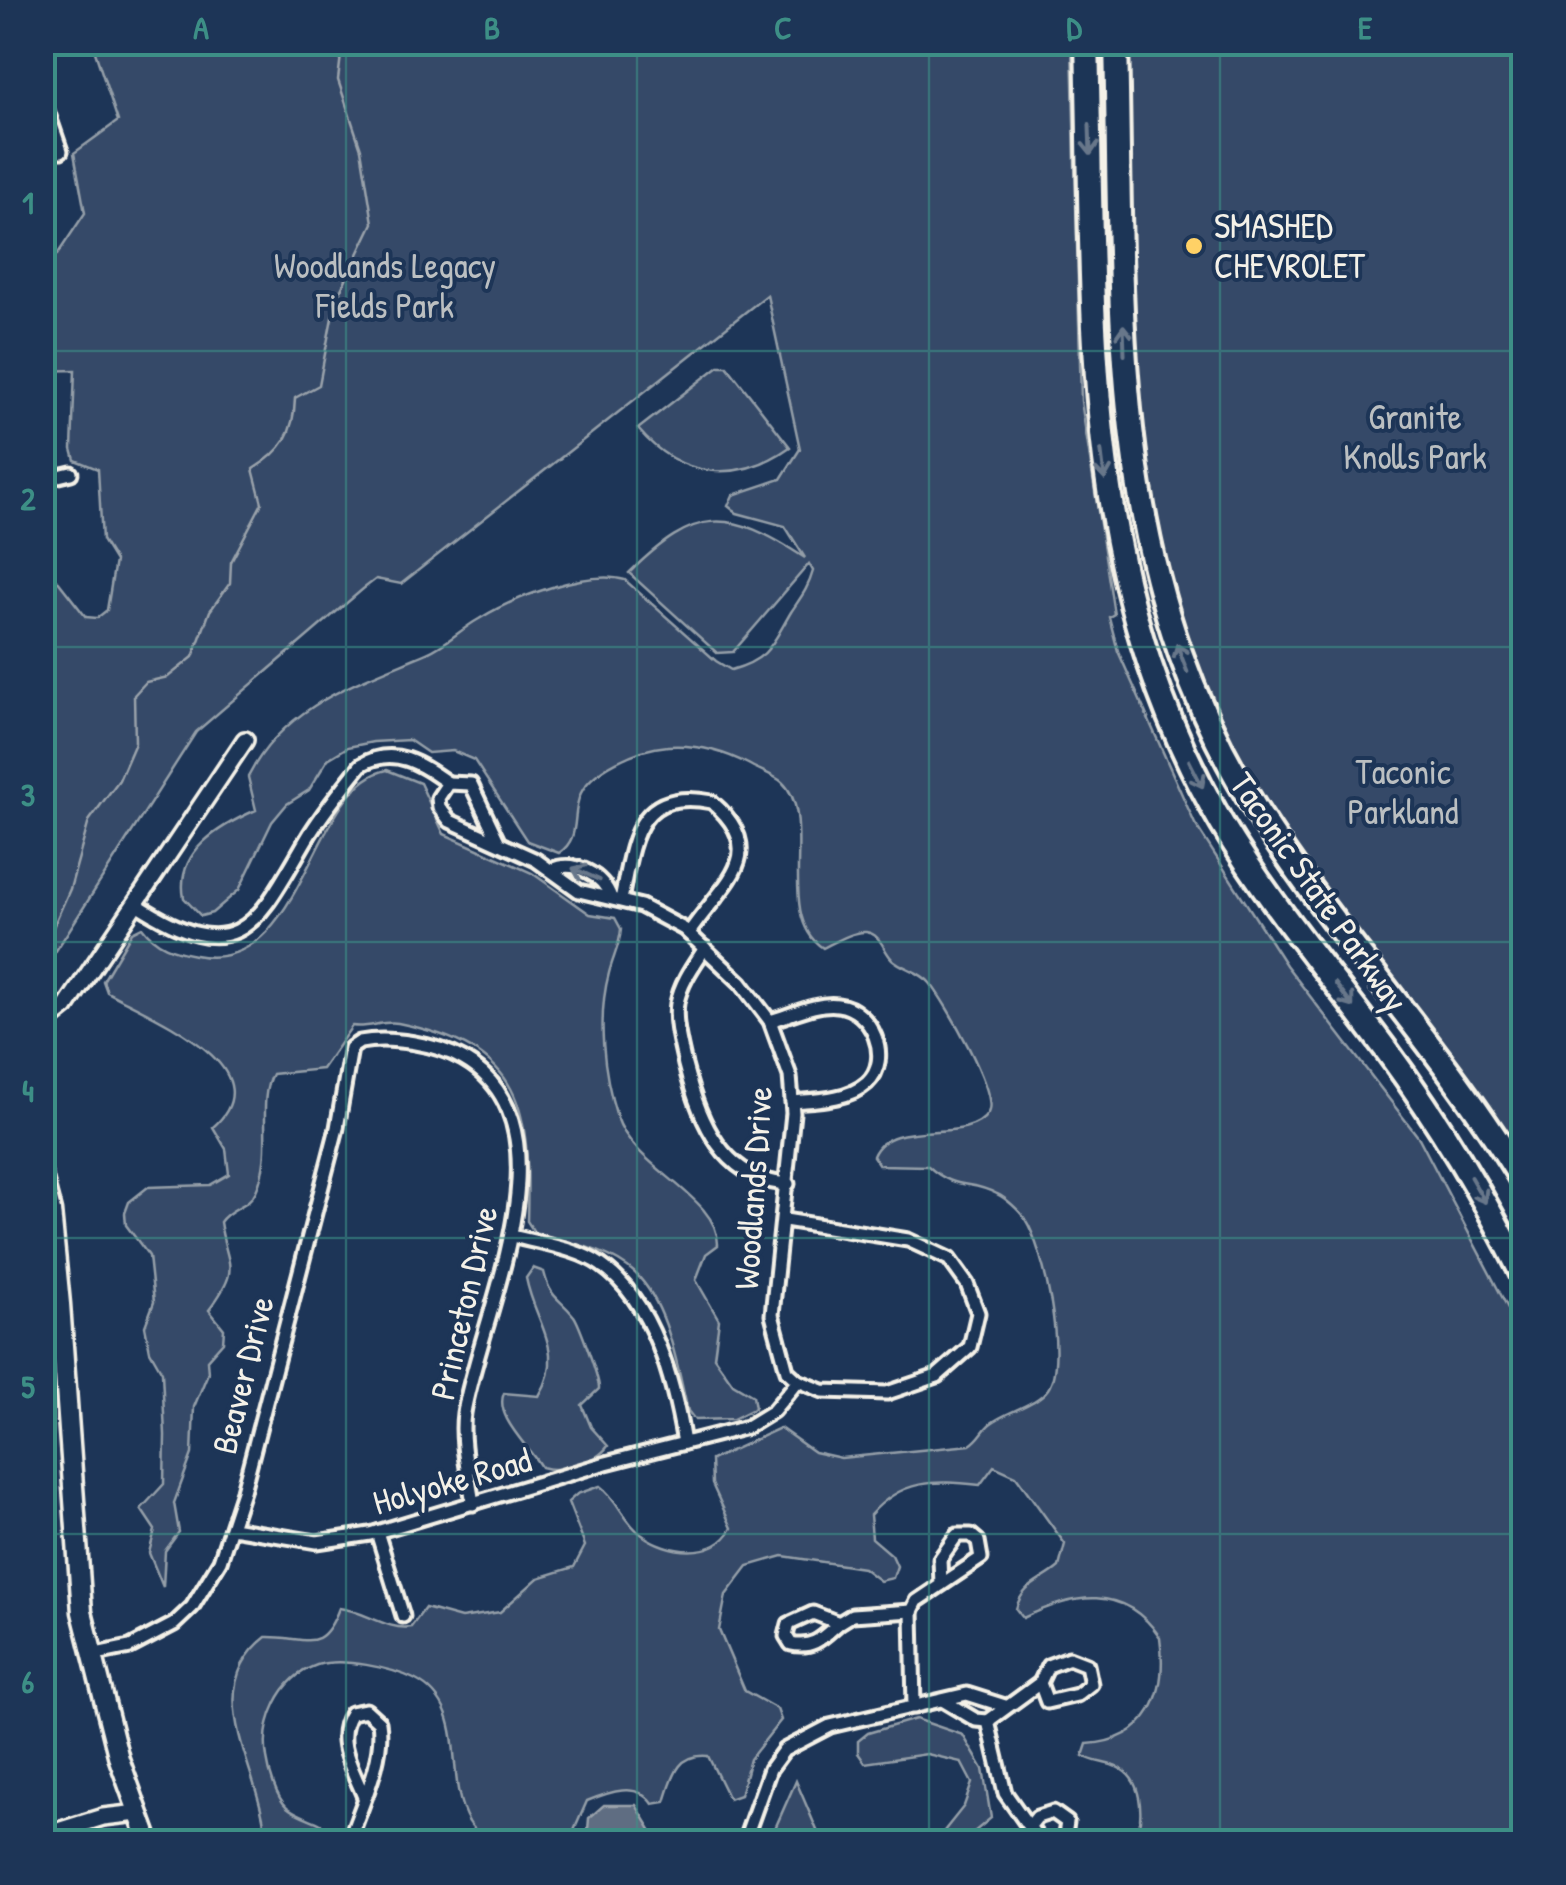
<svg xmlns="http://www.w3.org/2000/svg" width="1566" height="1885" viewBox="0 0 1566 1885" font-family="'Patrick Hand',sans-serif">
<style>
.green{fill:#354a67;stroke:#949ea8;stroke-width:2.5}
.water{fill:#5e6d82;stroke:#9aa2ab;stroke-width:2.5}
.lines{fill:none;stroke-linecap:round;stroke-linejoin:round}
.stream{stroke:#9aa2ab;stroke-width:2.5}
.minor-casing{stroke:#f4f1e8;stroke-width:19}
.tertiary-casing{stroke:#f4f1e8;stroke-width:22}
.secondary-casing{stroke:#f4f1e8;stroke-width:25}
.motorway-casing{stroke:#f4f1e8;stroke-width:30}
.minor{stroke:#1d3557;stroke-width:11}
.tertiary{stroke:#1d3557;stroke-width:15}
.secondary{stroke:#1d3557;stroke-width:18}
.motorway{stroke:#1d3557;stroke-width:22}
.oneway{stroke:#68778a}
.grid{fill:none;stroke:#3d8f86;stroke-width:2.5;stroke-opacity:0.55}
.poi-dot{fill:#ffd166;stroke:#1d3557;stroke-width:4}
.labels{text-anchor:middle;stroke-width:8;stroke-linejoin:round;paint-order:stroke}
.poi-label{font-size:35px;fill:#f4f1e8;stroke:#1d3557;text-anchor:start}
.park-label{font-size:35px;fill:#bbbfc1;stroke:#1d3557}
.street-label{font-size:35px;fill:#f4f1e8;stroke:#1d3557}
.neatline{fill:none;stroke:#3d8f86;stroke-width:4}
.grid-label{font-size:32px;text-anchor:middle;font-weight:bold;fill:#3d8f86}
</style>
<rect width="100%" height="100%" fill="#1d3557"/>
<filter id="ink" filterUnits="userSpaceOnUse"><feTurbulence type="fractalNoise" baseFrequency=".01" numOctaves="2"/><feDisplacementMap in="SourceGraphic" scale="20" xChannelSelector="R" yChannelSelector="G"/><feConvolveMatrix kernelMatrix="1 2 1 2 8 2 1 2 1" color-interpolation-filters="sRGB"/></filter>
<g filter="url(#ink)">
<g class="green">
<path d="M92,43H1072L1081,401L1114,614L1109,617L1118,651L1195,824L1286,965L1419,1138L1523,1337V1842H1135C1144,1817 1144,1776 1114,1766C1103,1762 1093,1762 1083,1756L1087,1744C1150,1740 1168,1694 1160,1637C1123,1583 1073,1594 1023,1618L1016,1609C1022,1584 1042,1582 1059,1567L1065,1544L1016,1476L994,1466L980,1485C933,1480 902,1479 870,1515L872,1538L892,1555L897,1566L893,1578L880,1581L863,1568L783,1556L748,1566L726,1595L719,1630L745,1691L777,1709L781,1720L750,1759L740,1795L729,1799L708,1756C677,1753 673,1777 665,1802L653,1804C637,1781 609,1792 587,1801L569,1842H491C483,1836 474,1831 469,1822C442,1776 472,1708 414,1679C391,1668 342,1657 317,1665C279,1678 261,1723 267,1758C269,1772 276,1797 287,1807C295,1814 311,1819 321,1824L325,1842H266C264,1773 196,1691 266,1637C306,1636 321,1656 339,1608C363,1610 387,1631 411,1627L425,1608L461,1618L500,1612L538,1578L574,1567L585,1546L568,1502L577,1494L600,1486C618,1499 623,1521 641,1534C667,1554 715,1560 732,1528L712,1484L711,1460L780,1428L814,1452L841,1458L970,1445C980,1439 982,1431 990,1424C1006,1411 1037,1405 1048,1389C1068,1360 1044,1248 1025,1219C1020,1211 1006,1198 997,1194C970,1179 957,1192 928,1166L879,1165L873,1156C890,1115 968,1146 988,1113C999,1094 945,1001 930,983C920,971 903,969 892,959C883,950 881,934 866,932C853,931 835,942 823,948C773,915 820,817 782,782C774,775 758,770 748,764C723,751 698,744 668,746C640,748 588,769 579,798C572,819 580,839 559,853L527,841L474,760L453,751L428,753L409,740L373,742L348,747L328,759L309,790L287,804L272,822L239,890L212,913L201,916L184,898C175,851 220,826 256,810L248,777C284,705 359,682 427,653C446,645 461,629 479,619C513,598 587,569 625,580L716,661L731,670C770,659 772,644 791,612C801,597 808,589 813,571L809,564L733,652L717,653L629,573C696,507 728,507 805,558L785,526L737,513L728,506L733,495L781,479L800,449L767,295L401,584L376,579L363,589L196,732L43,971V562L86,617L97,618L107,610L115,561L102,540L98,469L75,460L72,449L75,370L42,371L43,260L57,255L85,213L74,153L118,121Z"/>
<path d="M1126,43H1523V1162C1445,1035 1341,926 1262,799C1117,565 1133,306 1126,43Z"/>
<path d="M719,366H727L790,447C738,484 680,479 638,429Z"/>
<path d="M387,770L420,783L444,834L532,873L590,914L615,918L621,929C620,945 613,957 609,973C597,1017 603,1073 617,1117C634,1169 719,1196 718,1245L706,1254L696,1280L719,1320L714,1357L733,1384L753,1396L755,1408L733,1419L695,1420L688,1411C677,1367 669,1306 635,1273C609,1249 567,1242 534,1232L527,1221C530,1107 525,1049 398,1023C383,1020 369,1029 352,1026L322,1069L272,1074C256,1103 275,1151 256,1191C249,1207 230,1207 220,1222C227,1268 242,1266 209,1310L224,1329L223,1342L207,1360L208,1373L194,1407L192,1454L174,1503L179,1532L165,1551L163,1587L149,1553L155,1530L141,1509L164,1484L165,1435L162,1372L150,1351L145,1326L154,1302L149,1256L126,1225L125,1213L129,1202L148,1187L210,1185L229,1174L226,1149L213,1127C281,1067 146,1014 107,992L103,981L132,932L142,927C156,946 173,951 195,955C304,978 310,785 387,770Z"/>
<path d="M533,1268L544,1272C551,1300 558,1296 574,1316C579,1323 600,1380 599,1389L582,1405L591,1427L608,1446C596,1463 560,1473 541,1467C527,1444 494,1416 504,1393L539,1396C567,1350 535,1325 526,1278Z"/>
<polygon points="916,1719 963,1735 983,1769 991,1818 962,1842 877,1842 940,1836 964,1806 972,1783 961,1762 927,1754 865,1763 858,1753 858,1741 868,1733"/>
<polygon points="796,1781 822,1842 769,1842"/>
</g>
<polygon class="water" points="604,1805 636,1805 652,1831 651,1842 587,1842 589,1818"/>
<g class="lines">
<path class="stream" d="M42,952L70,889L89,821L119,780L135,743L134,695L146,682L168,677L193,657L210,611L230,583L231,562L262,503L253,469C283,451 294,433 295,398L319,385L335,302L373,223L361,149L338,80L341,55L334,42"/>
<defs>
<g id="minor">
<polyline points="42,96 61,151"/>
<polyline points="42,480 71,473"/>
<polyline points="498,841 471,784 448,783 438,798 439,807 450,821 536,860 579,891 641,906 684,929 741,983 770,1021 790,1076 793,1113 772,1315 787,1371 798,1381 823,1391 887,1393 937,1376 970,1347 978,1313 967,1284 949,1259 908,1240 785,1220"/>
<path d="M551,870C574,859 604,875 611,898"/>
<path d="M621,900C633,840 636,787 712,802C774,855 719,886 689,933"/>
<path d="M138,905C239,970 257,924 306,840C322,813 342,789 361,765C394,745 421,764 448,783"/>
<path d="M705,948C694,965 681,982 677,1003C674,1022 681,1046 685,1065C699,1120 723,1180 788,1184"/>
<path d="M770,1021C791,1015 817,1002 838,1005C872,1009 893,1059 867,1083C848,1100 816,1100 792,1102"/>
<path d="M513,1236C541,1244 577,1248 601,1265C654,1302 674,1383 684,1443"/>
<polyline points="232,1528 317,1542 370,1534 606,1463 747,1427 773,1411 798,1381"/>
<polyline points="377,1532 403,1616"/>
<polyline points="912,1611 917,1601 981,1558 978,1541 971,1535 957,1535 940,1559 941,1585"/>
<polyline points="912,1611 914,1707"/>
<path d="M839,1623C823,1637 814,1649 791,1644L786,1636L789,1624L813,1613L839,1623L852,1615L912,1611"/>
<path d="M91,1655L130,1647L174,1624L192,1607L220,1561L243,1491L337,1128L351,1048L360,1042C389,1036 437,1044 463,1059C579,1125 479,1318 464,1413C460,1442 469,1475 473,1504"/>
<polygon points="1069,1658 1087,1665 1091,1684 1077,1695 1047,1702 1040,1683 1048,1666"/>
<polyline points="944,1701 976,1720 988,1721 1040,1683"/>
<polyline points="988,1721 1005,1793 1029,1827"/>
<path d="M349,1842C360,1807 385,1760 379,1722L366,1710L351,1713C333,1740 353,1769 364,1797"/>
<polyline points="744,1842 770,1769 784,1750 830,1726 967,1694 1005,1706"/>
<polyline points="1042,1842 1029,1827 1037,1817 1053,1812 1067,1822 1064,1842"/>
</g>
<g id="tertiary">
<polyline points="42,1026 66,1007 245,740"/>
<polyline points="42,1836 103,1817 138,1813"/>
</g>
<polyline id="secondary" points="42,1176 51,1211 60,1304 82,1612 119,1759 149,1842"/>
<g id="motorway">
<path d="M1087,42C1095,319 1077,576 1222,824C1270,904 1331,976 1387,1051C1440,1123 1485,1198 1524,1278"/>
<path d="M1116,42C1123,315 1105,572 1258,813C1340,942 1446,1052 1524,1183"/>
</g>
</defs>
<use href="#minor" class="minor-casing"/>
<use href="#tertiary" class="tertiary-casing"/>
<use href="#secondary" class="secondary-casing"/>
<use href="#motorway" class="motorway-casing"/>
<use href="#minor" class="minor"/>
<use href="#tertiary" class="tertiary"/>
<use href="#secondary" class="secondary"/>
<use href="#motorway" class="motorway"/>
</g>
<defs><path id="oneway-shaft" d="M-6 0H5M1.5-3L5.5 0L1.5 3" fill="none" stroke-width="1.6" stroke-linecap="round" stroke-linejoin="round" transform="scale(2.5)"/></defs>
<g class="oneway">
<use href="#oneway-shaft" transform="translate(1090 140) rotate(88)"/>
<use href="#oneway-shaft" transform="translate(1124 340) rotate(-92)"/>
<use href="#oneway-shaft" transform="translate(1103 465) rotate(83)"/>
<use href="#oneway-shaft" transform="translate(1182 658) rotate(-111)"/>
<use href="#oneway-shaft" transform="translate(1196 774) rotate(63)"/>
<use href="#oneway-shaft" transform="translate(586 874) rotate(-156)"/>
<use href="#oneway-shaft" transform="translate(1344 995) rotate(53)"/>
<use href="#oneway-shaft" transform="translate(1478 1190) rotate(60)"/>
</g>
</g>
<path class="grid" d="M346,42V1842M637,42V1842M929,42V1842M1220,42V1842M42,351H1524M42,647H1524M42,942H1524M42,1238H1524M42,1534H1524"/>
<circle class="poi-dot" cx="1194" cy="246" r="10"/>
<g class="labels">
<g class="poi-label">
<text x="1214" y="238">SMASHED<tspan x="1214" dy="40">CHEVROLET</tspan></text>
</g>
<g class="park-label">
<text x="385" y="278">Woodlands Legacy<tspan x="385" dy="40">Fields Park</tspan></text>
<text x="1415" y="429">Granite<tspan x="1415" dy="40">Knolls Park</tspan></text>
<text x="1403" y="784">Taconic<tspan x="1403" dy="40">Parkland</tspan></text>
</g>
<g class="street-label">
<text transform="translate(1319 892) rotate(55)" y="12">Taconic State Parkway</text>
<text transform="translate(753 1188) rotate(-86)" y="12">Woodlands Drive</text>
<text transform="translate(464 1303) rotate(-77)" y="12">Princeton Drive</text>
<text transform="translate(243 1375) rotate(-76)" y="12">Beaver Drive</text>
<text transform="translate(452 1481) rotate(-16)" y="12">Holyoke Road</text>
</g>
</g>
<rect width="1566" height="1885" fill="none" stroke="#1d3557" stroke-width="110"/>
<rect x="55" y="55" width="1456" height="1775" class="neatline"/>
<g class="grid-label">
<text x="201" y="39">A</text>
<text x="492" y="39">B</text>
<text x="783" y="39">C</text>
<text x="1074" y="39">D</text>
<text x="1365" y="39">E</text>
<text x="28" y="214">1</text>
<text x="28" y="510">2</text>
<text x="28" y="806">3</text>
<text x="28" y="1102">4</text>
<text x="28" y="1398">5</text>
<text x="28" y="1693">6</text>
</g>
</svg>
